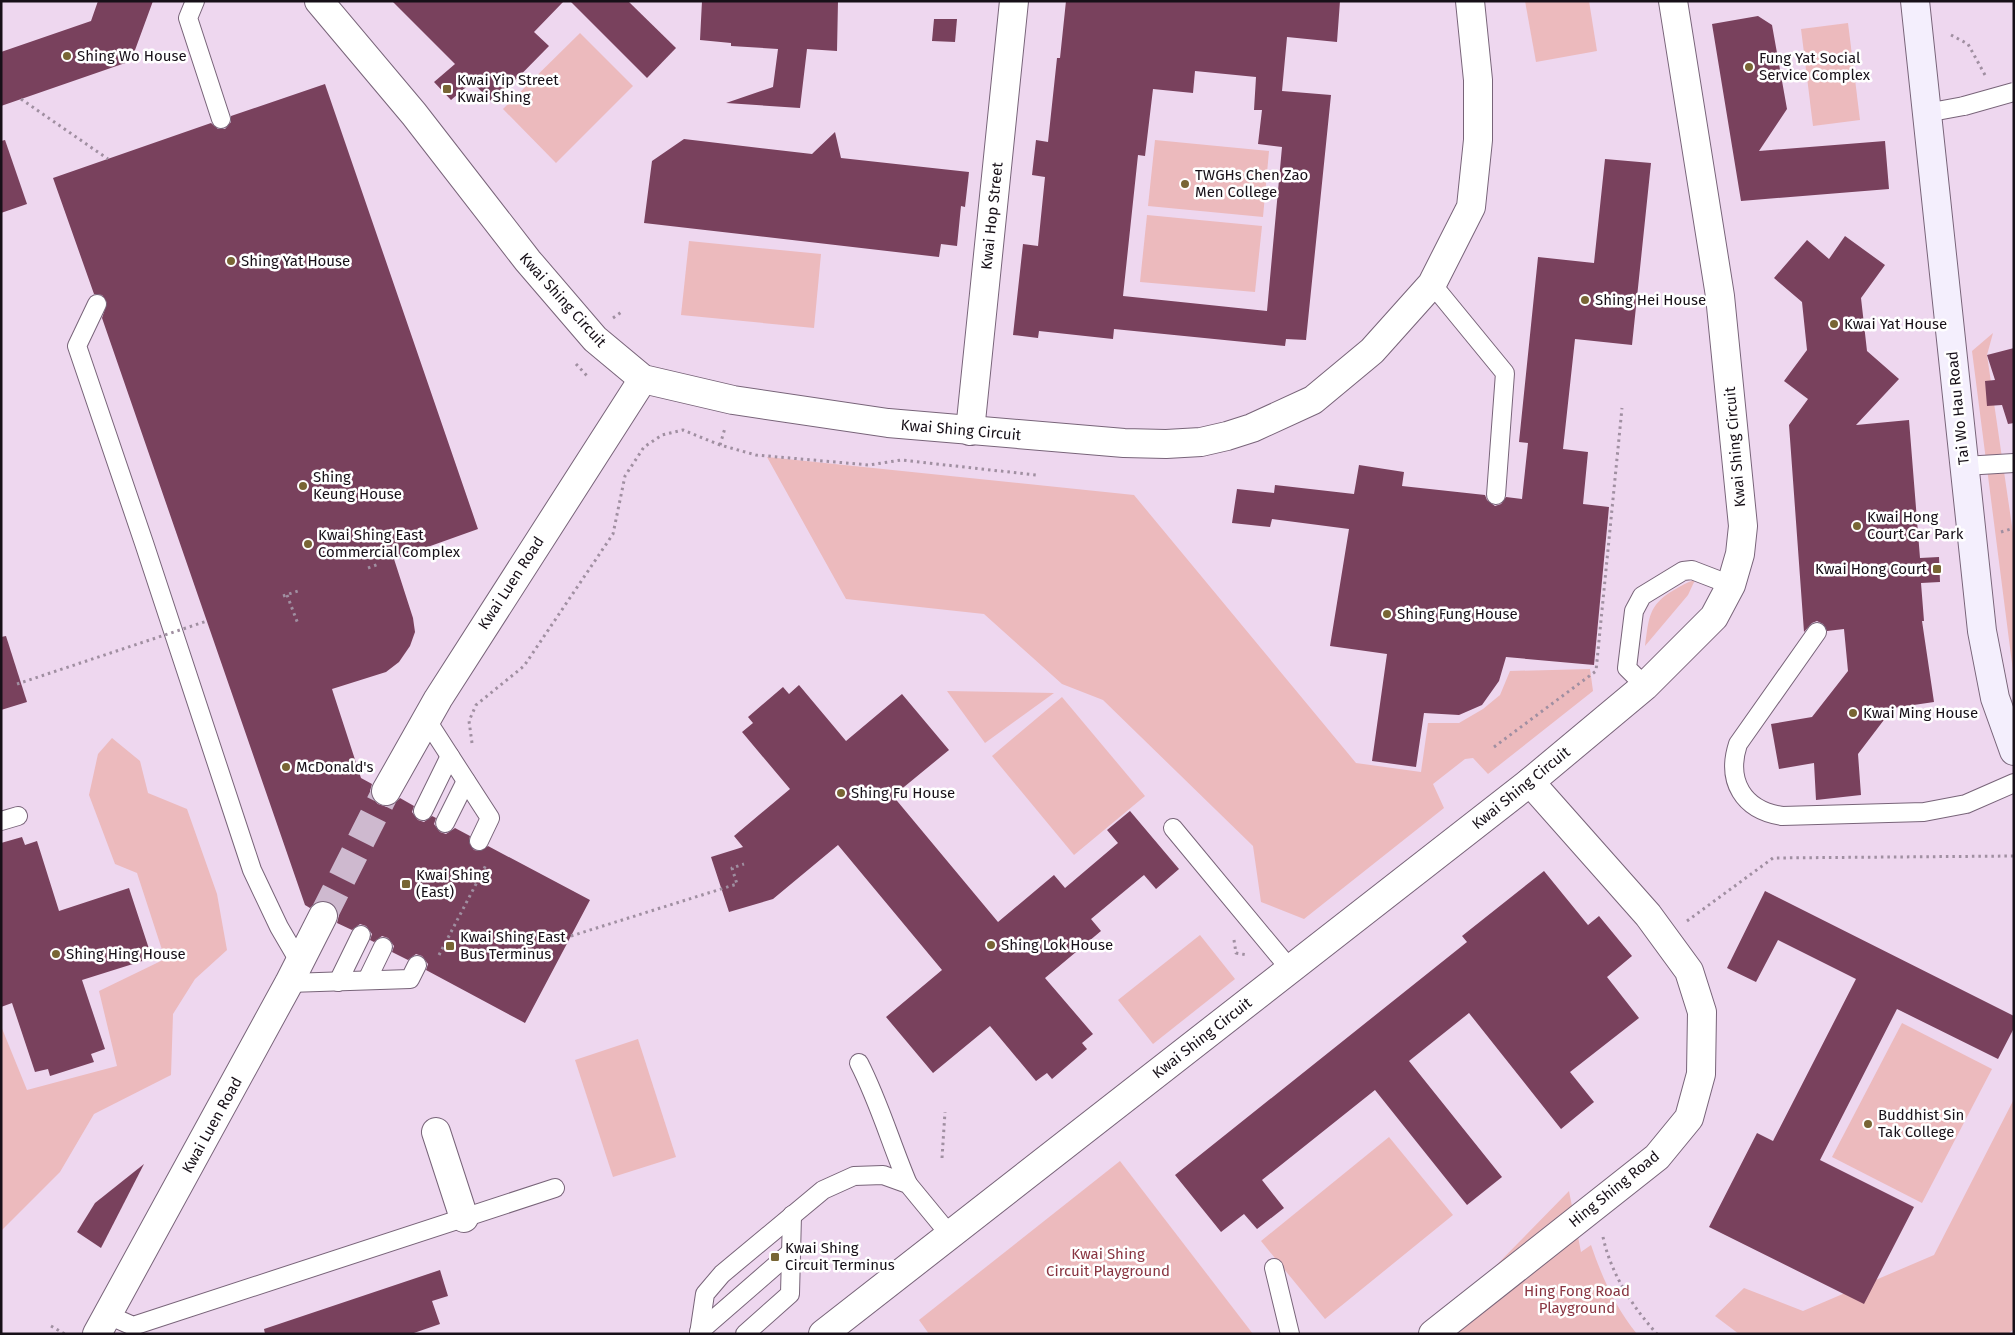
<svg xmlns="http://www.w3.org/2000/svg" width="2015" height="1335" viewBox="0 0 2015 1335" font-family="'Fira Sans',sans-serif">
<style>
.green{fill:#ecbabd}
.building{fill:#79415d;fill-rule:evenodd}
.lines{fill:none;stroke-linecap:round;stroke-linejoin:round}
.minor-tunnel{stroke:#ceb9cf;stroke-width:28;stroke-dasharray:28 14;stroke-linecap:butt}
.service-casing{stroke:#786479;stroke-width:20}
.minor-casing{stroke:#786479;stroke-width:30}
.tertiary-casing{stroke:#786479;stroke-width:30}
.secondary-casing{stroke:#786479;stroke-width:30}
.path{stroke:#a08fa1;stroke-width:3;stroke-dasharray:2.5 4;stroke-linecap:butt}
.service{stroke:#fff;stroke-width:18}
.minor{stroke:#fff;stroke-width:28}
.tertiary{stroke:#fff;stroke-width:28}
.secondary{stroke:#f4effd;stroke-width:28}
.service-bridge-casing{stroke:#786479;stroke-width:20;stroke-linecap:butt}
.path-bridge{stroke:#a08fa1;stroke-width:3;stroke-dasharray:2.5 4;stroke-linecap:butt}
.service-bridge{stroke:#fff;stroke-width:18}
.poi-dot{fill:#786534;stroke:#fff;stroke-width:2}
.labels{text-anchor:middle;stroke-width:5;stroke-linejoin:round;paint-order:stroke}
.poi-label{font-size:15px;fill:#171018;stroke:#fff;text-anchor:start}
.street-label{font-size:15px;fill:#171018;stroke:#fff}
.park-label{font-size:15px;fill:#893541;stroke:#fff}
</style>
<rect width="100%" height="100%" fill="#eed7ef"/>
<g class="green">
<polygon points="1525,1 1589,1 1597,51 1536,62"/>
<polygon points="1848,23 1860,120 1813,126 1801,29"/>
<polygon points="580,33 633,86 556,163 503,109"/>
<polygon points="1155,140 1269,151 1263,217 1148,206"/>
<polygon points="1147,215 1262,226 1255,292 1140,282"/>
<polygon points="689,241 821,254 814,328 681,315"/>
<polygon points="1993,333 1987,355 2014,540 2014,679 1972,351"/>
<polygon points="767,457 1134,495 1356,763 1421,772 1428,723 1459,723 1483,709 1500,695 1510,671 1590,669 1593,691 1488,774 1473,758 1465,759 1433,784 1444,808 1304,919 1261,902 1253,846 1103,700 1062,684 984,614 846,599"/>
<path d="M1695,580L1688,595L1645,646C1649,618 1648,605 1674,590C1681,586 1687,582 1695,580Z"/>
<polygon points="947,691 1054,693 985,743"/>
<polygon points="1062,697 1145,796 1074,855 992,756"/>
<polygon points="112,738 140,761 148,793 187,809 217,894 227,950 195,979 173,1014 171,1075 94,1114 60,1172 1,1231 1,1026 27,1090 117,1066 99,991 165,959 137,873 115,864 89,795 98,754"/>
<polygon points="1200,935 1235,979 1153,1044 1118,1000"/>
<polygon points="1902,1023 1992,1069 1922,1203 1832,1157"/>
<polygon points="638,1039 676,1157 613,1177 575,1060"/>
<polygon points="2014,1099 2014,1329 2008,1334 1739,1334 1715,1316 1744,1288 1803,1311 1934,1255"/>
<polygon points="1389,1137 1453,1215 1325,1319 1261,1241"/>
<polygon points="1120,1161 1253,1334 929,1334 919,1320"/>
<path d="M1569,1191L1581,1252L1591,1245C1602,1277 1615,1307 1637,1334H1429Z"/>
</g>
<g class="building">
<polygon points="98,1 153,1 131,61 1,106 1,52 91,21"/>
<polygon points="392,1 564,1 534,32 549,46 493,103 472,82 451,100 434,82 455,64"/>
<polygon points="570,1 628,1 676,48 647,78"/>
<polygon points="702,1 838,1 837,51 807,49 800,108 726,103 773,87 778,49 731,46 731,43 700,40"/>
<path d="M1066,1H1340L1337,42L1287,37L1282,91L1331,95L1306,340L1286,339L1285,346L1114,329L1113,339L1039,331L1038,338L1013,335L1023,244L1038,246L1045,177L1032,175L1036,140L1048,142L1057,58H1060ZM1195,71L1256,77L1254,110H1262L1258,144L1282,147L1267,311L1123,296L1138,155L1145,156L1153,89L1193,93Z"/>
<polygon points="1758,16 1772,25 1787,109 1759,151 1885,141 1889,189 1741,201 1712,24"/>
<polygon points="934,19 957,19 955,42 932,41"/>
<polygon points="325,84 478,529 394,559 413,618 415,632 410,646 399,662 386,672 332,689 361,778 372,784 370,791 372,798 378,804 387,807 394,804 400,798 414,806 412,812 418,820 424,822 432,816 436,818 434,824 440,832 446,834 455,828 470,836 469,842 474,850 480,851 488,846 590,900 525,1023 426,970 428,964 422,956 416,954 408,960 392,952 394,946 388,938 382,936 374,942 370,940 372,934 366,926 360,924 352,930 337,923 339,915 336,907 330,902 322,900 315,903 310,908 305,905 102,318 107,303 102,295 94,294 53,178 211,123 218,129 225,129 231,122 231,116"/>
<polygon points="835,132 841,158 969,172 965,207 961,206 957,246 941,244 939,257 644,223 652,161 684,139 812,154"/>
<polygon points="5,140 27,204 1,213 1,141"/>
<polygon points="1605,159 1651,163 1632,345 1575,339 1563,449 1588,452 1583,504 1609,507 1594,665 1506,657 1499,681 1482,705 1459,715 1424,713 1416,767 1372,761 1387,654 1330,646 1349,529 1272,519 1270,527 1232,523 1237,489 1274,493 1275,485 1354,494 1359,465 1404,472 1402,486 1485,495 1487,500 1495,506 1501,504 1506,497 1522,499 1528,443 1519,442 1538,257 1594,263"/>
<polygon points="1845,236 1885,265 1861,298 1867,351 1899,379 1856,425 1909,420 1920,558 1939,557 1940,582 1921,583 1924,621 1922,621 1934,702 1893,708 1858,754 1861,795 1816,800 1814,763 1779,769 1771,724 1812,717 1848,671 1844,629 1827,631 1823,624 1817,621 1812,623 1804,632 1789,425 1808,399 1784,381 1807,350 1802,302 1774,278 1807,240 1829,259"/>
<polygon points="2014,348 2014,423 2008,424 2002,405 1987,406 1985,381 1995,380 1987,355"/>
<polygon points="6,636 27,702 1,710 1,637"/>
<polygon points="799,685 846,741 902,694 949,750 893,796 998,922 1054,875 1065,888 1118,843 1107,830 1130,811 1179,869 1156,889 1144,875 1091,919 1101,931 1045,978 1093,1034 1082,1043 1087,1049 1052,1079 1047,1073 1036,1081 990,1026 933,1073 886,1017 942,970 838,845 773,899 729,912 711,857 743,847 734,836 790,789 742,732 753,723 748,717 783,687 789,694"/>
<polygon points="22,837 25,845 37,841 59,911 129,888 152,958 82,980 105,1049 91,1054 94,1062 50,1076 48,1069 35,1072 12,1003 1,1007 1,843"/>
<polygon points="1544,871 1588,925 1599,916 1632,956 1607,977 1639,1018 1570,1072 1594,1102 1561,1129 1469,1013 1409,1061 1502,1177 1467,1205 1375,1090 1262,1180 1284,1208 1257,1229 1244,1214 1221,1232 1175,1175 1467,942 1462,936"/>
<polygon points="1765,891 2014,1016 2014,1028 1998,1059 1897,1009 1820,1160 1914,1207 1864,1304 1709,1227 1757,1133 1773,1141 1856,979 1778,940 1756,982 1727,968"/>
<polygon points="144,1164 101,1248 77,1232 95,1203"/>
<polygon points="440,1270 448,1296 432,1301 440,1324 411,1334 265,1334 264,1329"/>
</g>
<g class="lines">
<polyline class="minor-tunnel" points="323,916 386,791"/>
<defs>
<g id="service">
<polyline points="195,1 188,18 221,119"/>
<polyline points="1926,113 1964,106"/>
<polyline points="1432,284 1505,373 1496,495"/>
<polyline points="97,304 77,346 144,543 252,870 279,927 300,963"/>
<polyline points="1964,466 2014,463"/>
<path d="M1817,632L1738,744C1726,781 1743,810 1782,816L1924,812L1966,804L2014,783"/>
<polyline points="1645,686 1627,668 1634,611 1642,596 1683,571 1692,570 1731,585"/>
<polyline points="426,719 490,818 479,841"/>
<polyline points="423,811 450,756"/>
<polyline points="1,821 18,816"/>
<polyline points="445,823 466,781"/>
<polyline points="1173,828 1290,969"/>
<polyline points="367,980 383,947"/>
<polyline points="338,982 361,935"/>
<polyline points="289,983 410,979 417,965"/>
<path d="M859,1063C879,1102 891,1144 908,1184"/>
<polyline points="1274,1268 1290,1334"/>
<polyline points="108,1315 133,1326 555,1188"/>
<polyline points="699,1332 791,1252"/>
<polyline points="699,1334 705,1294 722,1274 823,1190 854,1176 883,1175 908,1184 950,1235"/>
<polyline points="745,1334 790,1294 792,1215"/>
</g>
<g id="minor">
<polyline points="970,431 1014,1"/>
<polyline points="386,791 438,699 643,379"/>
<polyline points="436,1132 464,1218"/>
<polyline points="97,1334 289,983 323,916"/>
</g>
<g id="tertiary">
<polyline points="319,1 414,114 528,261 595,339 643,379 733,400 888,423 1124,443 1166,444 1201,442 1227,436 1252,428 1313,400 1372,351 1432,284 1471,207 1478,140 1478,80 1470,1"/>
<polyline points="823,1334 1530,782 1645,686 1714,617 1731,585 1740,554 1743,526 1720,296 1673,1"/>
<polyline points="1433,1334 1657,1157 1689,1118 1701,1074 1702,1012 1689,971 1648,915 1530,782"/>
</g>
<polyline id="secondary" points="1915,1 1982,631 1995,698 2014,751"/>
</defs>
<use href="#service" class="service-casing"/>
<use href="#minor" class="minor-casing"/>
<use href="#tertiary" class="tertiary-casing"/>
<use href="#secondary" class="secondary-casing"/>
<g class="path">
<polyline points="1951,35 1968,44 1985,75"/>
<polyline points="21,99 108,159"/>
<polyline points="613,318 623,311"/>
<polyline points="576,364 589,378"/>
<polyline points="720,445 725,428"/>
<polyline points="2001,532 2014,528"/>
<polyline points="368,568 379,564"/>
<polyline points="287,595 298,624"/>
<polyline points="283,596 298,591"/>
<polyline points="472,743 469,721 476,705 524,666 613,534 625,476 644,447 662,435 683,430 720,445 756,455 869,465 901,460 1036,475"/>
<polyline points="1494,747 1596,671 1622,408"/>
<polyline points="1687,921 1773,858 2014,856"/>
<polyline points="571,936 737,884 732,868 744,864"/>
<polyline points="1234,940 1236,953 1247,955"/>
<polyline points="439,955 487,863"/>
<polyline points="942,1158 945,1112"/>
<path d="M1603,1237C1611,1274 1632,1306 1657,1334"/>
<polyline points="51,1326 65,1334"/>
</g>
<use href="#service" class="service"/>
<use href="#minor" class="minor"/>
<use href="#tertiary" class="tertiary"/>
<use href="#secondary" class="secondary"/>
<defs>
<polyline id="service-bridge" points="1964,106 2014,92"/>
</defs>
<use href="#service-bridge" class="service-bridge-casing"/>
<polyline class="path-bridge" points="17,684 207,621"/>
<use href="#service-bridge" class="service-bridge"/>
</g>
<g class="poi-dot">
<circle cx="67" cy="56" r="5"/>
<circle cx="1749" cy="67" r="5"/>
<rect x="442" y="84" width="10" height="10" rx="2.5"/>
<circle cx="1185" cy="184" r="5"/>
<circle cx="231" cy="261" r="5"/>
<circle cx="1585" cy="300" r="5"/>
<circle cx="1834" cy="324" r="5"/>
<circle cx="303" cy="486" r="5"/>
<circle cx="1857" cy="526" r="5"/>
<circle cx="308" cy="544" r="5"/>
<rect x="1932" y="564" width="10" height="10" rx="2.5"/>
<circle cx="1387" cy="614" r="5"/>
<circle cx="1853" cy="713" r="5"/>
<circle cx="286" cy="767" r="5"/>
<circle cx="841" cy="793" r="5"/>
<rect x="401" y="879" width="10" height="10" rx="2.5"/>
<circle cx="991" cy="945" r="5"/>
<rect x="445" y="941" width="10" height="10" rx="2.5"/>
<circle cx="56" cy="954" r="5"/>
<circle cx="1868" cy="1124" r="5"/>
<rect x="770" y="1252" width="10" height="10" rx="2.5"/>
</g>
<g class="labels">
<g class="poi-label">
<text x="77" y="61">Shing Wo House</text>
<text x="1759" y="63">Fung Yat Social<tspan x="1759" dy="17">Service Complex</tspan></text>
<text x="457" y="85">Kwai Yip Street<tspan x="457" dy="17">Kwai Shing</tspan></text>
<text x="1195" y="180">TWGHs Chen Zao<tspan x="1195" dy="17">Men College</tspan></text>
<text x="241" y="266">Shing Yat House</text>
<text x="1595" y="305">Shing Hei House</text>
<text x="1844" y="329">Kwai Yat House</text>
<text x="313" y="482">Shing<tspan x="313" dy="17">Keung House</tspan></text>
<text x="1867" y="522">Kwai Hong<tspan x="1867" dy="17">Court Car Park</tspan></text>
<text x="318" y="540">Kwai Shing East<tspan x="318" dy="17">Commercial Complex</tspan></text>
<text x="1927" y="574" text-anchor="end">Kwai Hong Court</text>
<text x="1397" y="619">Shing Fung House</text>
<text x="1863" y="718">Kwai Ming House</text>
<text x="296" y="772">McDonald's</text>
<text x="851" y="798">Shing Fu House</text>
<text x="416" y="880">Kwai Shing<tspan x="416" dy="17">(East)</tspan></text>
<text x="460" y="942">Kwai Shing East<tspan x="460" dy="17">Bus Terminus</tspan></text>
<text x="1001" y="950">Shing Lok House</text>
<text x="66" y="959">Shing Hing House</text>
<text x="1878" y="1120">Buddhist Sin<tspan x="1878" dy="17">Tak College</tspan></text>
<text x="785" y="1253">Kwai Shing<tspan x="785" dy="17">Circuit Terminus</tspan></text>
</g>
<g class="street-label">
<text transform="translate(992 216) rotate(-84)" y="5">Kwai Hop Street</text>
<text transform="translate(563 300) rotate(48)" y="5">Kwai Shing Circuit</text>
<text transform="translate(1958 408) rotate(-96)" y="5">Tai Wo Hau Road</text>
<text transform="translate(961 430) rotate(5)" y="5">Kwai Shing Circuit</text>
<text transform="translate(1735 447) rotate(-95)" y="5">Kwai Shing Circuit</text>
<text transform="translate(511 583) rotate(-57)" y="5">Kwai Luen Road</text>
<text transform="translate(1521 788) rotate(-39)" y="5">Kwai Shing Circuit</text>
<text transform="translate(1202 1038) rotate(-38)" y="5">Kwai Shing Circuit</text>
<text transform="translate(212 1125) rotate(-61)" y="5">Kwai Luen Road</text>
<text transform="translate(1614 1189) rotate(-39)" y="5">Hing Shing Road</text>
</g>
<g class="park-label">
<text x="1108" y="1259">Kwai Shing<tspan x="1108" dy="17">Circuit Playground</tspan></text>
<text x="1577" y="1296">Hing Fong Road<tspan x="1577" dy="17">Playground</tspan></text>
</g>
</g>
<rect width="2015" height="1335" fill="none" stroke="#171018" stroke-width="5"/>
</svg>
